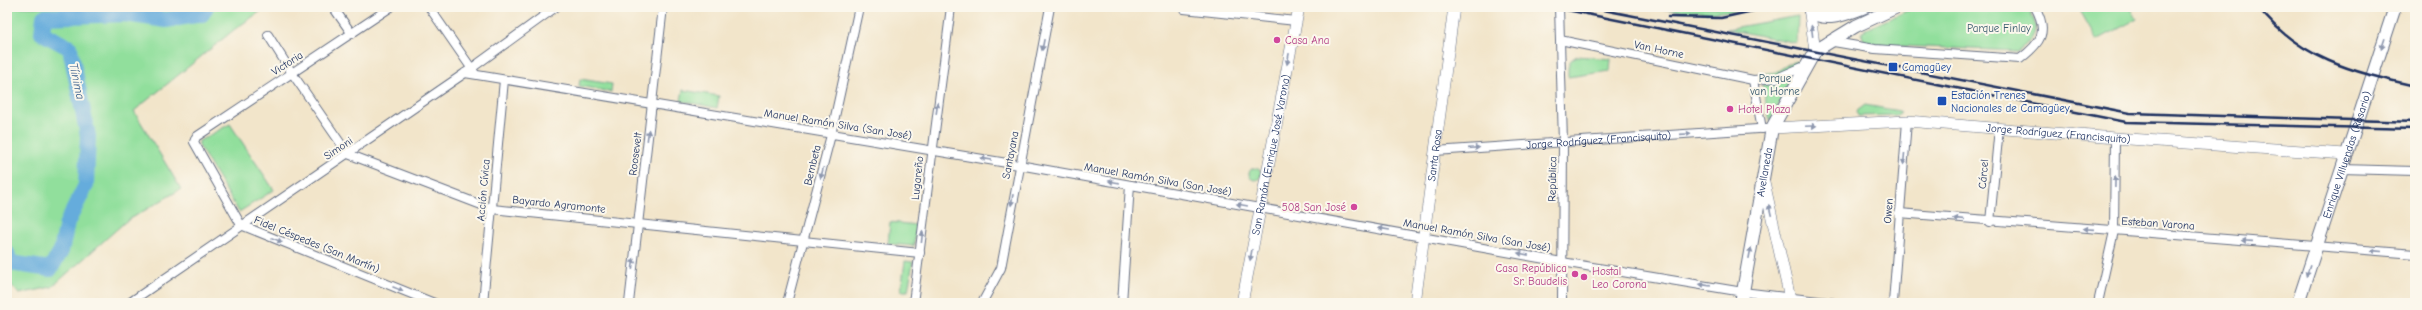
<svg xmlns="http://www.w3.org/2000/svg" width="2422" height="310" viewBox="0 0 2422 310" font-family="'Comic Neue',sans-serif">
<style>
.green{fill:#91df9c;stroke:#56877d}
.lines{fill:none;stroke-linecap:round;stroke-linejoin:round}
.river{stroke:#65acdc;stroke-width:16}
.street-casing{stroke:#666f84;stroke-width:10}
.secondary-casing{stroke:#666f84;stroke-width:12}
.primary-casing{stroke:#666f84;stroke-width:14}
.street{stroke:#fff;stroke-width:8}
.secondary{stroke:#fff;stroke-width:11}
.primary{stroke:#fff;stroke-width:12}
.rail{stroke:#1b2f5e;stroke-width:2.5}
.oneway{fill:#8d97ae}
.hotel-dot{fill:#d1479c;stroke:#fbf7ec;stroke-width:1.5}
.transit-dot{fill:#1a4fb4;stroke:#fbf7ec;stroke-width:1.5}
.labels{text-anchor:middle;stroke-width:4;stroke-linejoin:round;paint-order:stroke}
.park-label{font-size:11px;fill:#385b6e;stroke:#fbf7ec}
.hotel-label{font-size:11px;fill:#b23c85;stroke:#fbf7ec;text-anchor:start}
.street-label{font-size:11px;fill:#1b2f5e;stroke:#fbf7ec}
.transit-label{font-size:11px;fill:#164399;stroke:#fbf7ec;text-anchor:start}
.water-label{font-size:12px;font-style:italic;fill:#355b8a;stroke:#fbf7ec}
</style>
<rect width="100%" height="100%" fill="#fbf7ec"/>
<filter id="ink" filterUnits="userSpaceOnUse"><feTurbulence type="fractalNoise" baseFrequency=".025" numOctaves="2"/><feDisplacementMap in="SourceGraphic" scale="8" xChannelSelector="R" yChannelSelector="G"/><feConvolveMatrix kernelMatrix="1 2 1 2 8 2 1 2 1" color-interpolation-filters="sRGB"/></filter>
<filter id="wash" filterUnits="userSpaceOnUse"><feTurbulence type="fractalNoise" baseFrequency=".012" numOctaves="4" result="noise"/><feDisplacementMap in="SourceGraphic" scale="16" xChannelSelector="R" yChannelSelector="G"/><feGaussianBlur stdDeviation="0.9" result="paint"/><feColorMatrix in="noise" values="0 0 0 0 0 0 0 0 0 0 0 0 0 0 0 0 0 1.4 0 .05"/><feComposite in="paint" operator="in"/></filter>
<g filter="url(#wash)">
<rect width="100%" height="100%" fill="#f2e5ca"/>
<g class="green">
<polygon points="12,7 267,7 235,29 134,111 181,189 125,222 52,287 19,294 7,280 7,12"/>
<polygon points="1633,7 1760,7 1760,8 1711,13"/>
<path d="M1920,7H2028C2040,28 2037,38 2017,51L1879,45L1864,41L1862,34L1864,30L1911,9Z"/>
<polygon points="2078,7 2130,7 2137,19 2097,40"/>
<polygon points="1798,16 1797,43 1727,29"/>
<path d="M1577,56L1611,59L1610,71L1568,77C1568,66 1567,61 1577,56Z"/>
<polygon points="1793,61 1800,62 1770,121 1760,74 1776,72"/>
<polygon points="580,79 612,84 611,92 579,86"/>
<polygon points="683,90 719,96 717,108 681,101"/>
<polygon points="1865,105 1899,111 1901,112 1897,115 1858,116 1857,111"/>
<polygon points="230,124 274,190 239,212 199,146 199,141"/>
<circle cx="1255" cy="174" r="6"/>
<polygon points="890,222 916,225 914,246 888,244"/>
<polygon points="905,261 913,262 908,291 901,291"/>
</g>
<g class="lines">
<polyline class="river" points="7,253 10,263 50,269 61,251 67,223 86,185 88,136 70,48 42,33 44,17 125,14 166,20 202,14 206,7"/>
</g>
</g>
<g filter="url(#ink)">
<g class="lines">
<defs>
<g id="street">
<polyline points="333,7 352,34"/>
<polyline points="391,7 196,137 194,142 241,225 434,303"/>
<polyline points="429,7 474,72"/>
<polyline points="1559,7 1563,142 1562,303"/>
<polyline points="1184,9 1296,21"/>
<polyline points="268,35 292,73 348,154 492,209 920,253"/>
<polyline points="1560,40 1753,80 1777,78 1807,65"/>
<path d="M1828,41L1875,49L2020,59C2041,43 2049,32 2035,7"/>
<polyline points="465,73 1019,165 1562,262 1743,292 1835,303"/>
<polyline points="1753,80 1762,129"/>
<path id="s1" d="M1435,151L1772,128"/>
<polyline points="2341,169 2415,171"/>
<polyline points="1899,213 2415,254"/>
<polyline points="1990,222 1999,128"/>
<polyline points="129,303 465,73 556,7"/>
<polyline points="483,303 504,80"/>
<polyline points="629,303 663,7"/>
<polyline points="787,303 831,135 859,7"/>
<polyline points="913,303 951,7"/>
<polyline points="982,303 1001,268 1050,7"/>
<polyline points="1122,303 1130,185"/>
<polyline points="1893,303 1907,121"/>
<polyline points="2098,303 2114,231 2115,138"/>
</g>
<g id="secondary">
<polyline points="1809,7 1815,51"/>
<path id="s2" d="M1772,128L1907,121L2115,138L2345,154"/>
<polyline points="1764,182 1791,303"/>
<path id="s3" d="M1242,303L1299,7"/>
<path id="s4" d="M1415,303L1454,7"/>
</g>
<g id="primary">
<path d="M1810,11C1825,24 1849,13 1865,7"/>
<path id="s5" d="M1741,303L1772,128L1815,51L1856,26L1897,7"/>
<path id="s6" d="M2298,303L2395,7"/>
</g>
</defs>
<use href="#street" class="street-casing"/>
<use href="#secondary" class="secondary-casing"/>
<use href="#primary" class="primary-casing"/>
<use href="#street" class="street"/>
<use href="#secondary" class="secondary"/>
<use href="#primary" class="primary"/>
<g class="rail">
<polyline points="1552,7 2126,122 2415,129"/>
<polyline points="1588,7 2130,113 2415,122"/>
<path d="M2258,7C2299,59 2353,72 2415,86"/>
<polyline points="1668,17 1721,18 1771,7"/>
</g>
</g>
<defs><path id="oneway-solid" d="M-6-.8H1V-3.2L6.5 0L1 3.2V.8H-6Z"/></defs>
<g class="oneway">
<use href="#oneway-solid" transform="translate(1812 31) rotate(-97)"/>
<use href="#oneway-solid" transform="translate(2383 44) rotate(109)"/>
<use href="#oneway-solid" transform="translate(1043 45) rotate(101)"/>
<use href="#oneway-solid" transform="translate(1288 59) rotate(101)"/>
<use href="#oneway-solid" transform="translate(937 108) rotate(-82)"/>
<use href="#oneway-solid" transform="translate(1811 126) rotate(-3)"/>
<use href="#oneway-solid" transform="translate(1686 134) rotate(-4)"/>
<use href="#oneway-solid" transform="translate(648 135) rotate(-83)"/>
<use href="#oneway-solid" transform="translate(1474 148) rotate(-4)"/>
<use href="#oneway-solid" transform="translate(986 159) rotate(-171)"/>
<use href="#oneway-solid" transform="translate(1904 159) rotate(95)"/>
<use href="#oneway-solid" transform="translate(822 173) rotate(104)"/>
<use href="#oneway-solid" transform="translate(1114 182) rotate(-170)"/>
<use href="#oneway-solid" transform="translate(2115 182) rotate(-89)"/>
<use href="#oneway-solid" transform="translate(1012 200) rotate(100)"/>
<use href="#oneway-solid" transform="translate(1242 205) rotate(-170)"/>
<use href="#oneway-solid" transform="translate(1770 210) rotate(-103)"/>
<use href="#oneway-solid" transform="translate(1959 219) rotate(-175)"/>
<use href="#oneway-solid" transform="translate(1384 229) rotate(-171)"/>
<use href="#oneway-solid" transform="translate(2089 229) rotate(-176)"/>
<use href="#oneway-solid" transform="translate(922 237) rotate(-84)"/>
<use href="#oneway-solid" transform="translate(277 240) rotate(22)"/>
<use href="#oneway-solid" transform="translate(2247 241) rotate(-176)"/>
<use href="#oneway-solid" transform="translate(2376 251) rotate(-175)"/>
<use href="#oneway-solid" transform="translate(1750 253) rotate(-79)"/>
<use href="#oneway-solid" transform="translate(1523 254) rotate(-169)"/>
<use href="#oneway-solid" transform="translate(1251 255) rotate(100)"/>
<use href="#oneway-solid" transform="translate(633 264) rotate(-83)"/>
<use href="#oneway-solid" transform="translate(2308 271) rotate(109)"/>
<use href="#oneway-solid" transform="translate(1705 285) rotate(-171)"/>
<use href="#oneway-solid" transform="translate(398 289) rotate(22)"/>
</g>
</g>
<g class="hotel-dot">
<circle cx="1277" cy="40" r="4"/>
<circle cx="1730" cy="109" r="4"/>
<circle cx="1354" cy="207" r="4"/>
<circle cx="1575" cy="274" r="4"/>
<circle cx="1584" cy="277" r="4"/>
</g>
<g class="transit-dot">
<rect x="1888" y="62" width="10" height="10" rx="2"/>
<rect x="1937" y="96" width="10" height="10" rx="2"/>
</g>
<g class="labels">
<g class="park-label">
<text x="1999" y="32">Parque Finlay</text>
<text x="1775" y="82">Parque<tspan x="1775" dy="13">van Horne</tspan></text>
</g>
<g class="hotel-label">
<text x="1285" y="44">Casa Ana</text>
<text x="1738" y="113">Hotel Plaza</text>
<text x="1346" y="211" text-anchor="end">508 San José</text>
<text x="1567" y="272" text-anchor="end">Casa República<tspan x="1567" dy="13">Sr. Baudelis</tspan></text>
<text x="1592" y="275">Hostal<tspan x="1592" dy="13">Leo Corona</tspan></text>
</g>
<g class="street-label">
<text transform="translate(1659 49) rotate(12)" y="4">Van Horne</text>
<text transform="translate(287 63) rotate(-33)" y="4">Victoria</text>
<text transform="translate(838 124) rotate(9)" y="4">Manuel Ramón Silva (San José)</text>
<text dy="4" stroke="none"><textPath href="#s2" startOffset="287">Jorge Rodríguez (Francisquito)</textPath></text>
<text dy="4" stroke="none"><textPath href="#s1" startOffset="164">Jorge Rodríguez (Francisquito)</textPath></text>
<text transform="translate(338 148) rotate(-34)" y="4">Simoni</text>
<text transform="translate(635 154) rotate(-83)" y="4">Roosevelt</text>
<text transform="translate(1010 155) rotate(-79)" y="4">Santayana</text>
<text dy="4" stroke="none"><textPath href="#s3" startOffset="151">San Ramón (Enrique José Varona)</textPath></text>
<text dy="4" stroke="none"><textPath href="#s4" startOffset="149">Santa Rosa</textPath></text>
<text dy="4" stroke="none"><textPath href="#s6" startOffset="156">Enrique Villuendas (Rosario)</textPath></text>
<text transform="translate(812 165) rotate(-76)" y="4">Bembeta</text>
<text dy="4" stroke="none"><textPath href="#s5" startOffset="133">Avellaneda</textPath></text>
<text transform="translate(1983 174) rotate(-85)" y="4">Cárcel</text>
<text transform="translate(917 178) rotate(-84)" y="4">Lugareño</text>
<text transform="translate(1158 179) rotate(10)" y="4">Manuel Ramón Silva (San José)</text>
<text transform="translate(1552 179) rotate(-89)" y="4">República</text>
<text transform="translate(483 190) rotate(-85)" y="4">Acción Cívica</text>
<text transform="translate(559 204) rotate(6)" y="4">Bayardo Agramonte</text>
<text transform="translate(1888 211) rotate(-86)" y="4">Owen</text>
<text transform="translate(2158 223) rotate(4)" y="4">Esteban Varona</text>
<text transform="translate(1477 235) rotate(10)" y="4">Manuel Ramón Silva (San José)</text>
<text transform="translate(317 244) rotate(22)" y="4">Fidel Céspedes (San Martín)</text>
</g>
<g class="transit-label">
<text x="1902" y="71">Camagüey</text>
<text x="1951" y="99">Estación Trenes<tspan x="1951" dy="13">Nacionales de Camagüey</tspan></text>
</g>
<g class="water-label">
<text transform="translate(77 81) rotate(78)" y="4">Tíinima</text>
</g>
</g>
<rect width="2422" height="310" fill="none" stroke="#fbf7ec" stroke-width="24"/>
</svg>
